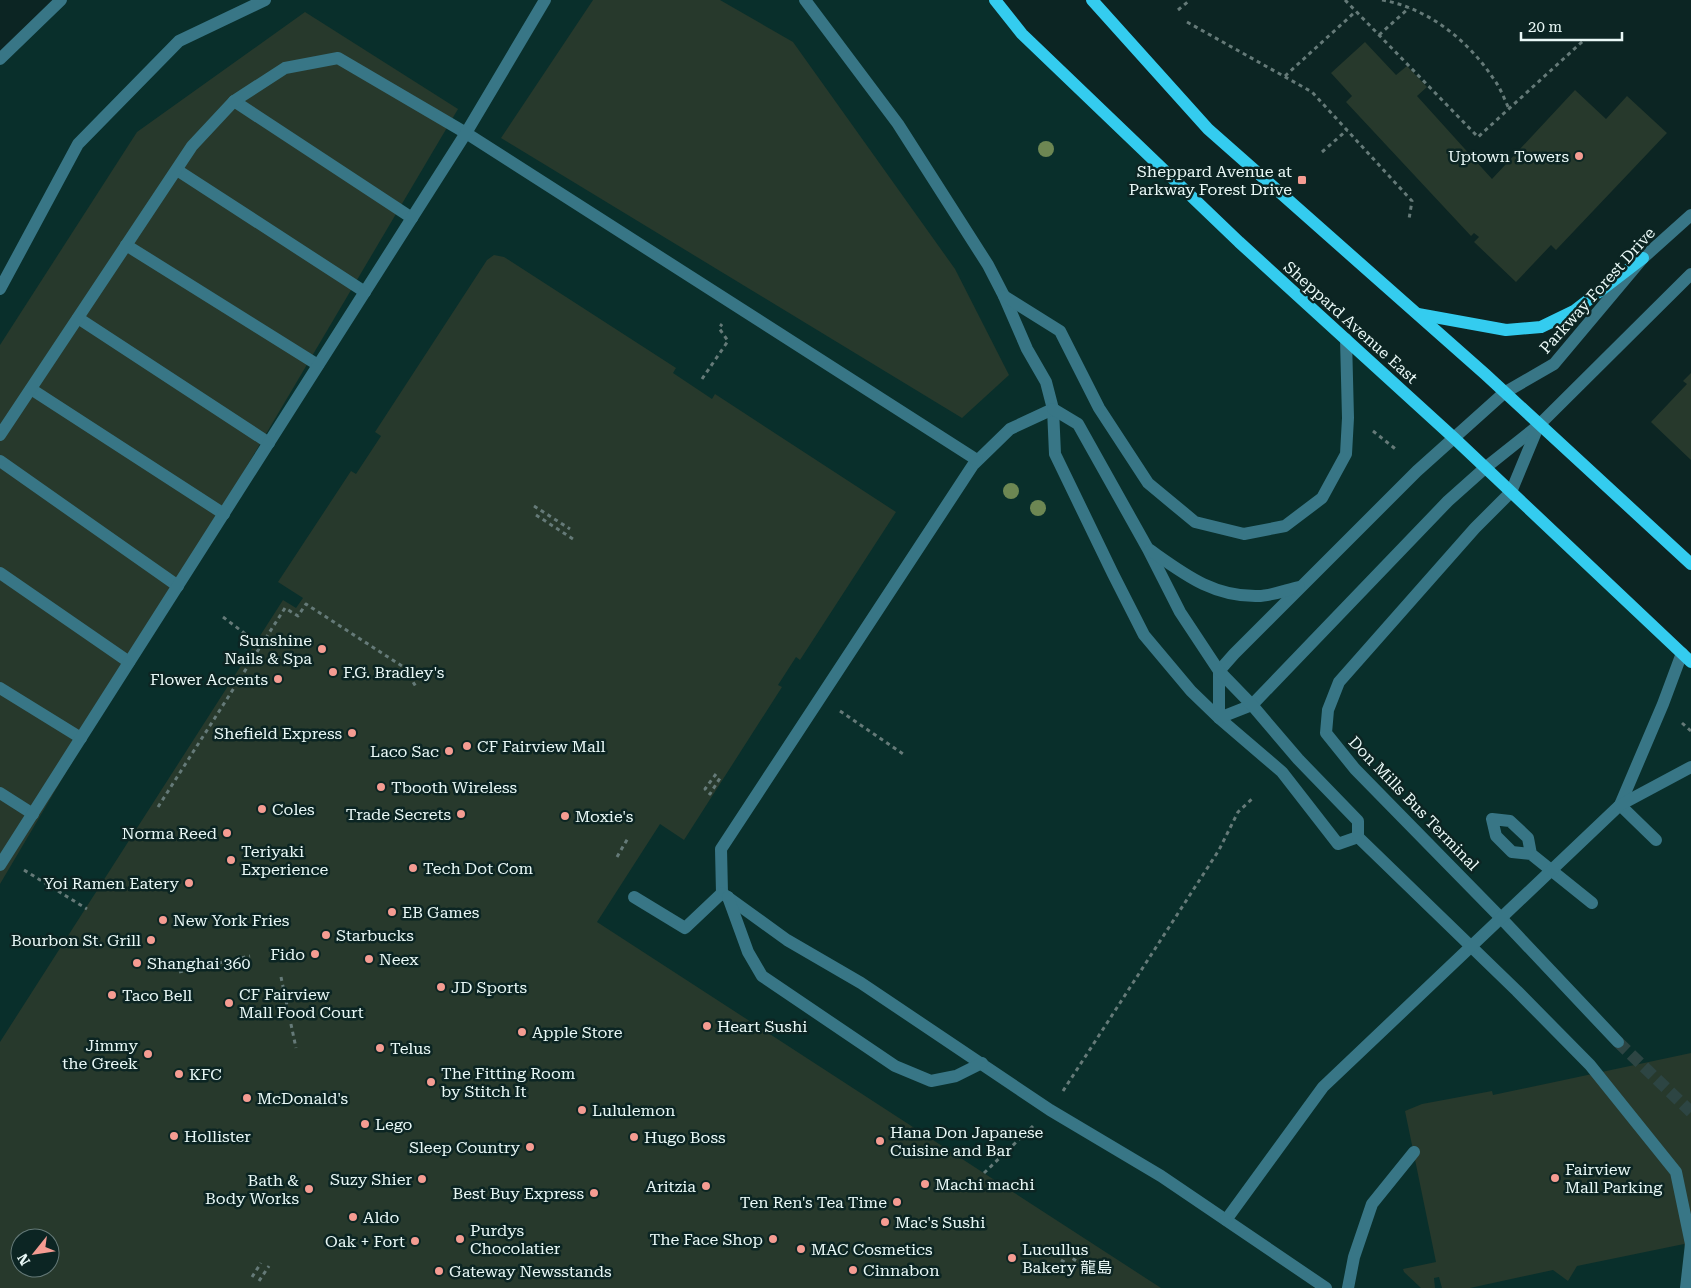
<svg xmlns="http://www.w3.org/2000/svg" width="1691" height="1288" viewBox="0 0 1691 1288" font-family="'Roboto Serif','Noto Sans SC',serif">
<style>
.built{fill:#092f2b;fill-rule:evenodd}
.building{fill:#27392c;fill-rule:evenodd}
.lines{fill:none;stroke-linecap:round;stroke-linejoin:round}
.minor-tunnel{stroke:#2d4543;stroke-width:12;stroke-dasharray:12 6;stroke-linecap:butt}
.path{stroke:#657a78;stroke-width:3;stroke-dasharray:4 4;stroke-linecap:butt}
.minor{stroke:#387686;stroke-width:12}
.major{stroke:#34ccef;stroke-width:12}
.tree{fill:#6d8753}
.poi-dot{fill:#f59c92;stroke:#0c2523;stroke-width:2}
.labels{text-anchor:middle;stroke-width:5;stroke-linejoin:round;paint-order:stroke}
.poi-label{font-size:16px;fill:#e9f8f6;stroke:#0c2523;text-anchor:start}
.street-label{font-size:16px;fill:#e9f8f6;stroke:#0c2523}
</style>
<rect width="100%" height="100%" fill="#0c2523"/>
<path class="built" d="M61,0H995L1022,34L1691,662V1288H0V59ZM20,1238H50V1268H20Z"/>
<g class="building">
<polygon points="593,0 720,0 793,42 955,269 1009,375 962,418 501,138"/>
<polygon points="305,12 458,109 0,884 0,345 137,132"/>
<polygon points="1365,42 1396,75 1407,66 1427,87 1417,96 1492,179 1575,90 1606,119 1627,96 1667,133 1556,250 1551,245 1516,282 1474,242 1479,237 1474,233 1471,236 1346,102 1352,96 1331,73"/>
<path d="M494,255L504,257L676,368L673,373L712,399L715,394L896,512L800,660L796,657L778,685L782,687L684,840L660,824L597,922L1161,1288H0V1042L283,600L296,608L303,598L278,582L351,471L356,474L381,436L375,432L487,260ZM20,1238H50V1268H20Z"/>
<polygon points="1691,373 1691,460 1651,422 1687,384 1683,381"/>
<polygon points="1691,1053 1691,1272 1684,1244 1577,1266 1568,1281 1553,1270 1470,1288 1442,1288 1439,1277 1434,1278 1435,1288 1421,1288 1404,1272 1403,1269 1436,1262 1405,1111 1422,1104 1492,1091 1493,1095"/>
</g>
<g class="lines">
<polyline class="minor-tunnel" points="1618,1042 1691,1112"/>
<g class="path">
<polyline points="1345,0 1478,137 1583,41"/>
<path d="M1382,0C1427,8 1467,39 1493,78C1500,87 1504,98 1509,109"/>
<polyline points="1178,10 1190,0"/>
<polyline points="1187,22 1312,92 1412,201 1409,219"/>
<polyline points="1379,35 1409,8"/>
<polyline points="1285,76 1355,12"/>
<polyline points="1322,152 1347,130"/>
<polyline points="702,379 728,341 719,328 722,324"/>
<polyline points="1373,431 1398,451"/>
<polyline points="534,506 570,529"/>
<polyline points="536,515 573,539"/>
<polyline points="223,617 256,642"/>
<polyline points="840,711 906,756"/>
<polyline points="1682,723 1691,731"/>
<polyline points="716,774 705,789 710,794 720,778"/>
<polyline points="158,807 285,608 298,616 306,604 405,668 416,687"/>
<polyline points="617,857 628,838"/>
<polyline points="24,870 87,909"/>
<polyline points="179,972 250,956"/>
<polyline points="281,977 296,1048"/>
<polyline points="1063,1091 1219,850 1238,812 1254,797"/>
<polyline points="984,1173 1033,1126"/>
<polyline points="1066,1254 1081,1264"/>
<polyline points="1061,1260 1075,1268"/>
<polyline points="252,1277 261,1263"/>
<polyline points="259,1281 269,1266"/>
</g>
<g class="minor">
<polyline points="805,0 898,124 988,265 1004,296 1027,349 1046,382 1053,409 1055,454 1113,574 1144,635 1191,691 1219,718 1282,772 1338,844 1358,837"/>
<polyline points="0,59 61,0"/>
<polyline points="234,101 412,218"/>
<polyline points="177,170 365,292"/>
<polyline points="1691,215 1643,258 1554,364 1504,393 1417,471 1234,654 1219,671 1219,718 1252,705 1448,501 1485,468 1539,425 1691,274"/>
<polyline points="126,245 318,365"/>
<polyline points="0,289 78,144 179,41 265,0"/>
<polyline points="1004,296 1060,331 1099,408 1148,483 1195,522 1244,534 1285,526 1322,498 1346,454 1348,418 1346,339"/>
<polyline points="78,318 269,443"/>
<polyline points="31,389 224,514"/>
<polyline points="1053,409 1010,429 973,465 721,849 722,893 787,940 861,983 1050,1110 1161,1176 1326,1288"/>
<polyline points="1053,409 1078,424 1148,549 1180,612 1219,671 1252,705 1298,759 1358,821 1358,837 1517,991 1590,1065 1676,1172 1691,1244 1686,1288"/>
<polyline points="1538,427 1511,492 1475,528 1339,682 1328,710 1326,733 1355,769 1501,918 1618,1042"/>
<polyline points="0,435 192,146 234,101 285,68 338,58 466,133 977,460"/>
<polyline points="0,461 178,586"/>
<path d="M1150,550C1184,574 1213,597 1258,596C1271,596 1286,590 1299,587"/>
<polyline points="0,573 129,662"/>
<polyline points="0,688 81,738"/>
<polyline points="0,793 33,814"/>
<polyline points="1620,805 1663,704 1682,653"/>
<polyline points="1620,805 1656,840"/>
<polyline points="1531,854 1528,838 1510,821 1492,819 1496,836 1512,852 1531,854 1592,903"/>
<polyline points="0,865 466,133 545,0"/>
<polyline points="634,897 685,928 722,893"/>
<polyline points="728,897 748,952 762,976 895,1066 931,1081 956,1076 982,1063"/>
<polyline points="1226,1220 1323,1087 1620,805 1691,767"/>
<polyline points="1348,1288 1354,1257 1372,1204 1414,1152"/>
</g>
<g class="major">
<polyline points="995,0 1022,34 1239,242 1454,438 1691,662"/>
<polyline points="1092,0 1208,129 1485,374 1691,564"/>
<polyline points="1418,314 1506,330 1541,327 1574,311 1643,258"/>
</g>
</g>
<g class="tree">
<circle cx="1046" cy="149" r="8"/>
<circle cx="1011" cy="491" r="8"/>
<circle cx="1038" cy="508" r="8"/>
</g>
<g class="poi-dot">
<circle cx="1579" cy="156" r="5"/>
<rect x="1297" y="175" width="10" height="10" rx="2.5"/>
<circle cx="322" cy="649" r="5"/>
<circle cx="333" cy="672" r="5"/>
<circle cx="278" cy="679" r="5"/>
<circle cx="352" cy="733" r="5"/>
<circle cx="467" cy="746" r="5"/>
<circle cx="449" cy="751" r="5"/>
<circle cx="381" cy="787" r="5"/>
<circle cx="262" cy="809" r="5"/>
<circle cx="461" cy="814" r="5"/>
<circle cx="565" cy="816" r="5"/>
<circle cx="227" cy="833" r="5"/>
<circle cx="231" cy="860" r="5"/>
<circle cx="413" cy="868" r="5"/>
<circle cx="189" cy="883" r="5"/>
<circle cx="392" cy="912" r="5"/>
<circle cx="163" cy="920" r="5"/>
<circle cx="326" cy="935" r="5"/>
<circle cx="151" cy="940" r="5"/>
<circle cx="315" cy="954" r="5"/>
<circle cx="369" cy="959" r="5"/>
<circle cx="137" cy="963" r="5"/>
<circle cx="441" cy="987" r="5"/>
<circle cx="112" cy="995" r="5"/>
<circle cx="229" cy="1003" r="5"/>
<circle cx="707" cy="1026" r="5"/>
<circle cx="522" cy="1032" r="5"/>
<circle cx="380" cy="1048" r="5"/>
<circle cx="148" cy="1054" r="5"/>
<circle cx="179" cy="1074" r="5"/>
<circle cx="431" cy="1082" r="5"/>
<circle cx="247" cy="1098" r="5"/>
<circle cx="582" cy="1110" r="5"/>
<circle cx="365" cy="1124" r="5"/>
<circle cx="174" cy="1136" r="5"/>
<circle cx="634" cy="1137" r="5"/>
<circle cx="880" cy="1141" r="5"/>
<circle cx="530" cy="1147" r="5"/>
<circle cx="1555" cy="1178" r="5"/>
<circle cx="422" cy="1179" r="5"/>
<circle cx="925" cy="1184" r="5"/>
<circle cx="706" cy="1186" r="5"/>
<circle cx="309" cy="1189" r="5"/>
<circle cx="594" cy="1193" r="5"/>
<circle cx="897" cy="1202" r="5"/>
<circle cx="353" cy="1217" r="5"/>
<circle cx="885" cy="1222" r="5"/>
<circle cx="460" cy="1239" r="5"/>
<circle cx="773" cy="1239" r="5"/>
<circle cx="415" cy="1241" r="5"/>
<circle cx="801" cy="1249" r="5"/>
<circle cx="1012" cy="1258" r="5"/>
<circle cx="853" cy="1270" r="5"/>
<circle cx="439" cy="1271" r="5"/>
</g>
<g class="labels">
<g class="poi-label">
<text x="1569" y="162" text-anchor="end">Uptown Towers</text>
<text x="1292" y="177" text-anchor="end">Sheppard Avenue at<tspan x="1292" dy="18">Parkway Forest Drive</tspan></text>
<text x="312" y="646" text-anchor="end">Sunshine<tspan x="312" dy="18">Nails &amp; Spa</tspan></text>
<text x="343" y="678">F.G. Bradley's</text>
<text x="268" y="685" text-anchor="end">Flower Accents</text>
<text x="342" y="739" text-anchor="end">Shefield Express</text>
<text x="477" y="752">CF Fairview Mall</text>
<text x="439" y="757" text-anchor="end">Laco Sac</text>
<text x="391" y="793">Tbooth Wireless</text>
<text x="272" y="815">Coles</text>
<text x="451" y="820" text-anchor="end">Trade Secrets</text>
<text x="575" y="822">Moxie's</text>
<text x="217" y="839" text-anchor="end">Norma Reed</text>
<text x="241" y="857">Teriyaki<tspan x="241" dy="18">Experience</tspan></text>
<text x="423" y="874">Tech Dot Com</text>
<text x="179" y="889" text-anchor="end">Yoi Ramen Eatery</text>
<text x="402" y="918">EB Games</text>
<text x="173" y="926">New York Fries</text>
<text x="336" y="941">Starbucks</text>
<text x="141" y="946" text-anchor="end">Bourbon St. Grill</text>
<text x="305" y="960" text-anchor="end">Fido</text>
<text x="379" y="965">Neex</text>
<text x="147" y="969">Shanghai 360</text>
<text x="451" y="993">JD Sports</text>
<text x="239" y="1000">CF Fairview<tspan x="239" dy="18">Mall Food Court</tspan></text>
<text x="122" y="1001">Taco Bell</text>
<text x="717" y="1032">Heart Sushi</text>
<text x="532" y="1038">Apple Store</text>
<text x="138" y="1051" text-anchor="end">Jimmy<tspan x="138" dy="18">the Greek</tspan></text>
<text x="390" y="1054">Telus</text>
<text x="441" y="1079">The Fitting Room<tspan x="441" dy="18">by Stitch It</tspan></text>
<text x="189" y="1080">KFC</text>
<text x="257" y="1104">McDonald's</text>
<text x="592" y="1116">Lululemon</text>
<text x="375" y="1130">Lego</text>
<text x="890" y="1138">Hana Don Japanese<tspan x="890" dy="18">Cuisine and Bar</tspan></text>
<text x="184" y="1142">Hollister</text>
<text x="644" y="1143">Hugo Boss</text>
<text x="520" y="1153" text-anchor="end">Sleep Country</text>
<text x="1565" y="1175">Fairview<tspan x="1565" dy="18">Mall Parking</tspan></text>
<text x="412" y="1185" text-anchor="end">Suzy Shier</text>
<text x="299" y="1186" text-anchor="end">Bath &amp;<tspan x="299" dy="18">Body Works</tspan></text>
<text x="935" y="1190">Machi machi</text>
<text x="696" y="1192" text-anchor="end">Aritzia</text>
<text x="584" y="1199" text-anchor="end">Best Buy Express</text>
<text x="887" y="1208" text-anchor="end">Ten Ren's Tea Time</text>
<text x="363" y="1223">Aldo</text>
<text x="895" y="1228">Mac's Sushi</text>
<text x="470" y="1236">Purdys<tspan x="470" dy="18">Chocolatier</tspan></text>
<text x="763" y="1245" text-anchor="end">The Face Shop</text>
<text x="405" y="1247" text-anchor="end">Oak + Fort</text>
<text x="811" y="1255">MAC Cosmetics</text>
<text x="1022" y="1255">Lucullus<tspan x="1022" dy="18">Bakery 龍島</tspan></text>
<text x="863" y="1276">Cinnabon</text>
<text x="449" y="1277">Gateway Newsstands</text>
</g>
<g class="street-label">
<text transform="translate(1597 290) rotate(-48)" y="6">Parkway Forest Drive</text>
<text transform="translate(1351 322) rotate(42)" y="6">Sheppard Avenue East</text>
<text transform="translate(1414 803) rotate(46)" y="6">Don Mills Bus Terminal</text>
</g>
</g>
<g transform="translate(35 1253) rotate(240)"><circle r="24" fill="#0c2523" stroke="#647977"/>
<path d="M0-4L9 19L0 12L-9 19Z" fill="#f59c92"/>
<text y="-8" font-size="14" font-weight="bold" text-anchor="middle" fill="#e9f8f6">N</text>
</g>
<path d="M1521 32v8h101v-8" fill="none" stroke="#e9f8f6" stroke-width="2.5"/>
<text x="1528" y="32" font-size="15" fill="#e9f8f6" stroke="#0c2523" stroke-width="4" paint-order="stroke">20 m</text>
</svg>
